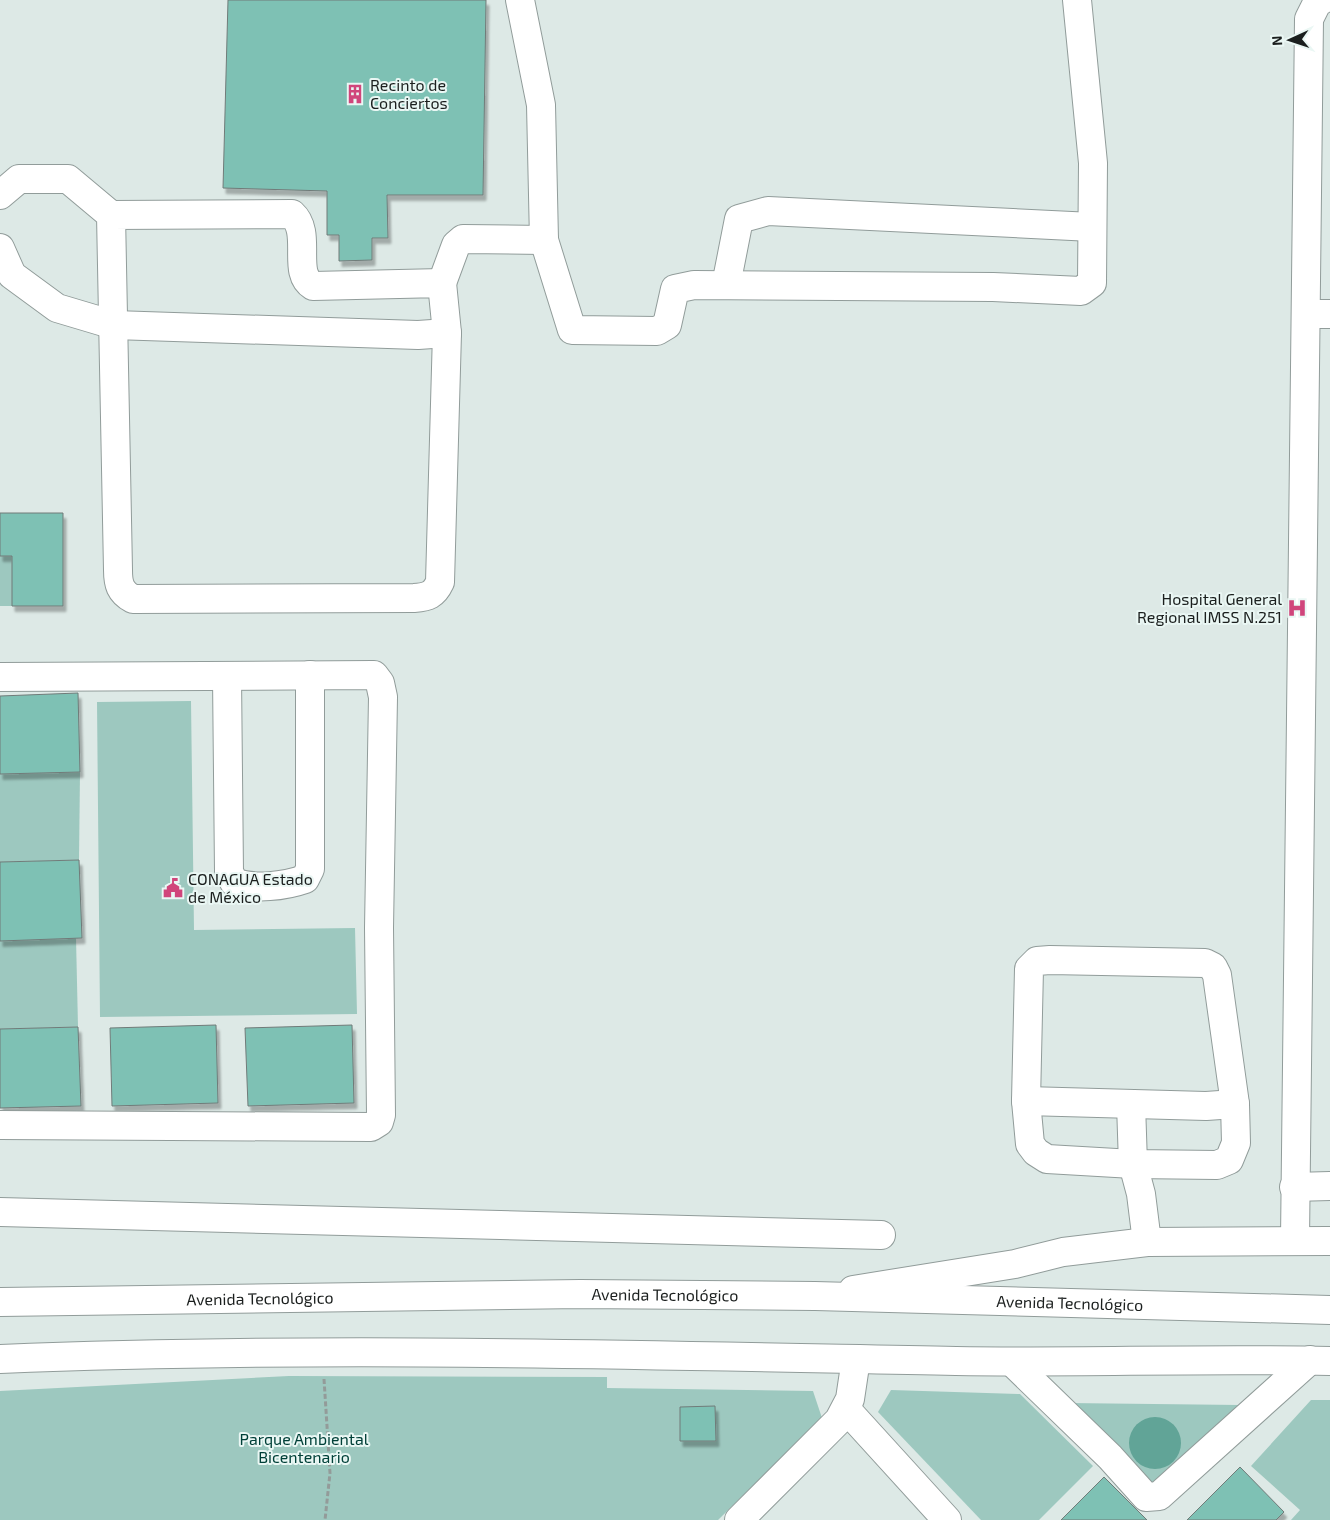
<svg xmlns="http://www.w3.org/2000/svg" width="1330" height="1520" viewBox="0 0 1330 1520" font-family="'Exo 2',sans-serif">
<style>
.green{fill:#9dc8bf}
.water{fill:#61a497}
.building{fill:#7ec1b4;stroke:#707b79;filter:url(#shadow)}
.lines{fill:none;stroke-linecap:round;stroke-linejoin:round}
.minor-casing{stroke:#919c9a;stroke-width:30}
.major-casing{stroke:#919c9a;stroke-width:30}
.path{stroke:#939b99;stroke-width:3;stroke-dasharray:5 2.5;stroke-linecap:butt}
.minor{stroke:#fff;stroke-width:28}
.major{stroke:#fff;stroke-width:28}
.labels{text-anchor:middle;stroke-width:4;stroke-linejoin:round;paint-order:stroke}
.poi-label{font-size:16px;fill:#1b1f1e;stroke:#eaf7f4;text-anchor:start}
.street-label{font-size:16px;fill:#1b1f1e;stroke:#eaf7f4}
.park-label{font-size:16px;fill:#004038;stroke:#eaf7f4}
</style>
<defs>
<filter id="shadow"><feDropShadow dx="3" dy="5.5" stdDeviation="1" flood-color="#0004"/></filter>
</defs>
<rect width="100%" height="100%" fill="#dde9e6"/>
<g class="green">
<rect x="0" y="556" width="12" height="50"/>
<polygon points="191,701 194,930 355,928 357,1014 100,1017 97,702"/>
<polygon points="80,772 79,860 0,862 0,774"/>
<polygon points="76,938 78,1027 0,1029 0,941"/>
<polygon points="289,1376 607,1377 607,1388 813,1391 822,1418 718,1520 0,1520 0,1391"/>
<polygon points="891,1390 1020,1394 1093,1466 1039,1520 981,1520 878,1412"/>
<polygon points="1311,1400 1330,1400 1330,1520 1291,1520 1300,1510 1251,1466"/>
<polygon points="1067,1403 1240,1405 1153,1485"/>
</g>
<circle class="water" cx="1155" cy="1443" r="26"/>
<g class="building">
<polygon points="228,0 486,0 483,195 387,195 388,238 372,238 372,260 339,261 339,235 327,235 327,191 223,188"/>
<polygon points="0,513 63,513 63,606 12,606 12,556 0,556"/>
<polygon points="78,693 80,772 0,774 0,696"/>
<polygon points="79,860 82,938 0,941 0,862"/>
<polygon points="216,1025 218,1103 112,1106 110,1028"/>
<polygon points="352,1025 354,1103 248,1106 245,1028"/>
<polygon points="78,1027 81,1106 0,1108 0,1029"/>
<polygon points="715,1406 716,1441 680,1441 680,1407"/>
<polygon points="1240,1467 1284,1512 1276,1520 1187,1520"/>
<polygon points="1104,1477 1147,1520 1061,1520"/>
</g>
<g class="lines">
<defs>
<g id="minor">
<polyline points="520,0 541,105 544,240 572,330 657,331 667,325 675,289 694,285 993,287 1081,291 1092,283 1093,163 1077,0"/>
<path d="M0,195L19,179H68L111,215L292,214C313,233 291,273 313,286L442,283L447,333L440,582C434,595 428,597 414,598L133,599C120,592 118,584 118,570L111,215"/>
<polyline points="0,248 12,275 57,308 114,325 418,335 447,333"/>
<polyline points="442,283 456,245 463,239 544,240"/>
<polyline points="726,285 739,219 768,211 1092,227"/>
<polyline points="1307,314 1330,314"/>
<path d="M227,676L229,872L234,882C254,890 285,886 305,879L310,869V675"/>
<polyline points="0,677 374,675 380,683 383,697 379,928 381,1115 379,1122 371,1127 0,1125"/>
<polygon points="1050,960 1205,963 1213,967 1217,975 1235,1104 1236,1143 1229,1160 1217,1165 1133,1164 1047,1159 1036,1152 1030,1144 1026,1101 1029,969 1037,961"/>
<polyline points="1026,1101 1206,1106 1235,1104"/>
<polyline points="1131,1104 1133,1164 1141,1194 1147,1242"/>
<polyline points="1294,1187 1330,1186"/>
<polyline points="0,1212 881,1235"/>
<polyline points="1295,1240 1309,19 1317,3 1322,0"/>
<polyline points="853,1290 1015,1264 1063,1252 1147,1242 1330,1241"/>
<polyline points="1012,1362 1110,1457 1146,1497 1159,1496 1310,1360"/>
<polyline points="846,1409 947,1520"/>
<polyline points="739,1520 839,1420 850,1399 856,1359"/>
</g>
<g id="major">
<path id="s1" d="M0,1302L580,1294L815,1296L1330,1310"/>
<path d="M0,1359C318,1346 637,1355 956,1361C1080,1363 1205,1358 1330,1361"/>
</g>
</defs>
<use href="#minor" class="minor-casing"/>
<use href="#major" class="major-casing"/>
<polyline class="path" points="324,1379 330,1473 325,1520"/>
<use href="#minor" class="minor"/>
<use href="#major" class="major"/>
</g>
<defs>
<symbol id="building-bare" viewBox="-9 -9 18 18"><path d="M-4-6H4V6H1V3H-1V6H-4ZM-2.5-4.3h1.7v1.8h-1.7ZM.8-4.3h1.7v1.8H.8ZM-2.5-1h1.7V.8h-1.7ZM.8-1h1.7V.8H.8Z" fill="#d0457b" stroke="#eaf7f4" stroke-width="2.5" paint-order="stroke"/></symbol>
<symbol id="hospital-bare" viewBox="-9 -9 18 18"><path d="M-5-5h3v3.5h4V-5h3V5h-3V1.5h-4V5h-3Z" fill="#d0457b" stroke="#eaf7f4" stroke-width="2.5" paint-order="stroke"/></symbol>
<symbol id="civic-bare" viewBox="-9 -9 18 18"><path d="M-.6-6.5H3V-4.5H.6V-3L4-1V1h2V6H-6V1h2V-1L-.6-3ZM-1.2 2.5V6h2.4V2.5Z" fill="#d0457b" stroke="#eaf7f4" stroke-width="2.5" paint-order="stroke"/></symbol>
</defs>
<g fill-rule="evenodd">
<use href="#building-bare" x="341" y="80" width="28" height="28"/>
<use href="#hospital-bare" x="1283" y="594" width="28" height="28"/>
<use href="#civic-bare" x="159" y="874" width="28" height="28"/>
</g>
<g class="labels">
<g class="poi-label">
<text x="370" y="91">Recinto de<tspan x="370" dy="18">Conciertos</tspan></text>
<text x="1282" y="605" text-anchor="end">Hospital General<tspan x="1282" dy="18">Regional IMSS N.251</tspan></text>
<text x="188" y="885">CONAGUA Estado<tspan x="188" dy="18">de México</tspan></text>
</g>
<g class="street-label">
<text dy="6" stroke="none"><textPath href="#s1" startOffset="665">Avenida Tecnológico</textPath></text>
<text dy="6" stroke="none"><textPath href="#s1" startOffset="260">Avenida Tecnológico</textPath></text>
<text dy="6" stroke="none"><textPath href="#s1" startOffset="1070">Avenida Tecnológico</textPath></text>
</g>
<g class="park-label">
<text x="304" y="1445">Parque Ambiental<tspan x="304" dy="18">Bicentenario</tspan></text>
</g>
</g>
<g transform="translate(1290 40) rotate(267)" stroke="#eaf7f4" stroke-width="4" paint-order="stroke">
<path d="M0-4L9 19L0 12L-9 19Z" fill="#1b1f1e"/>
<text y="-8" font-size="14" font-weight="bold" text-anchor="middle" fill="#1b1f1e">N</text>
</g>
</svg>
